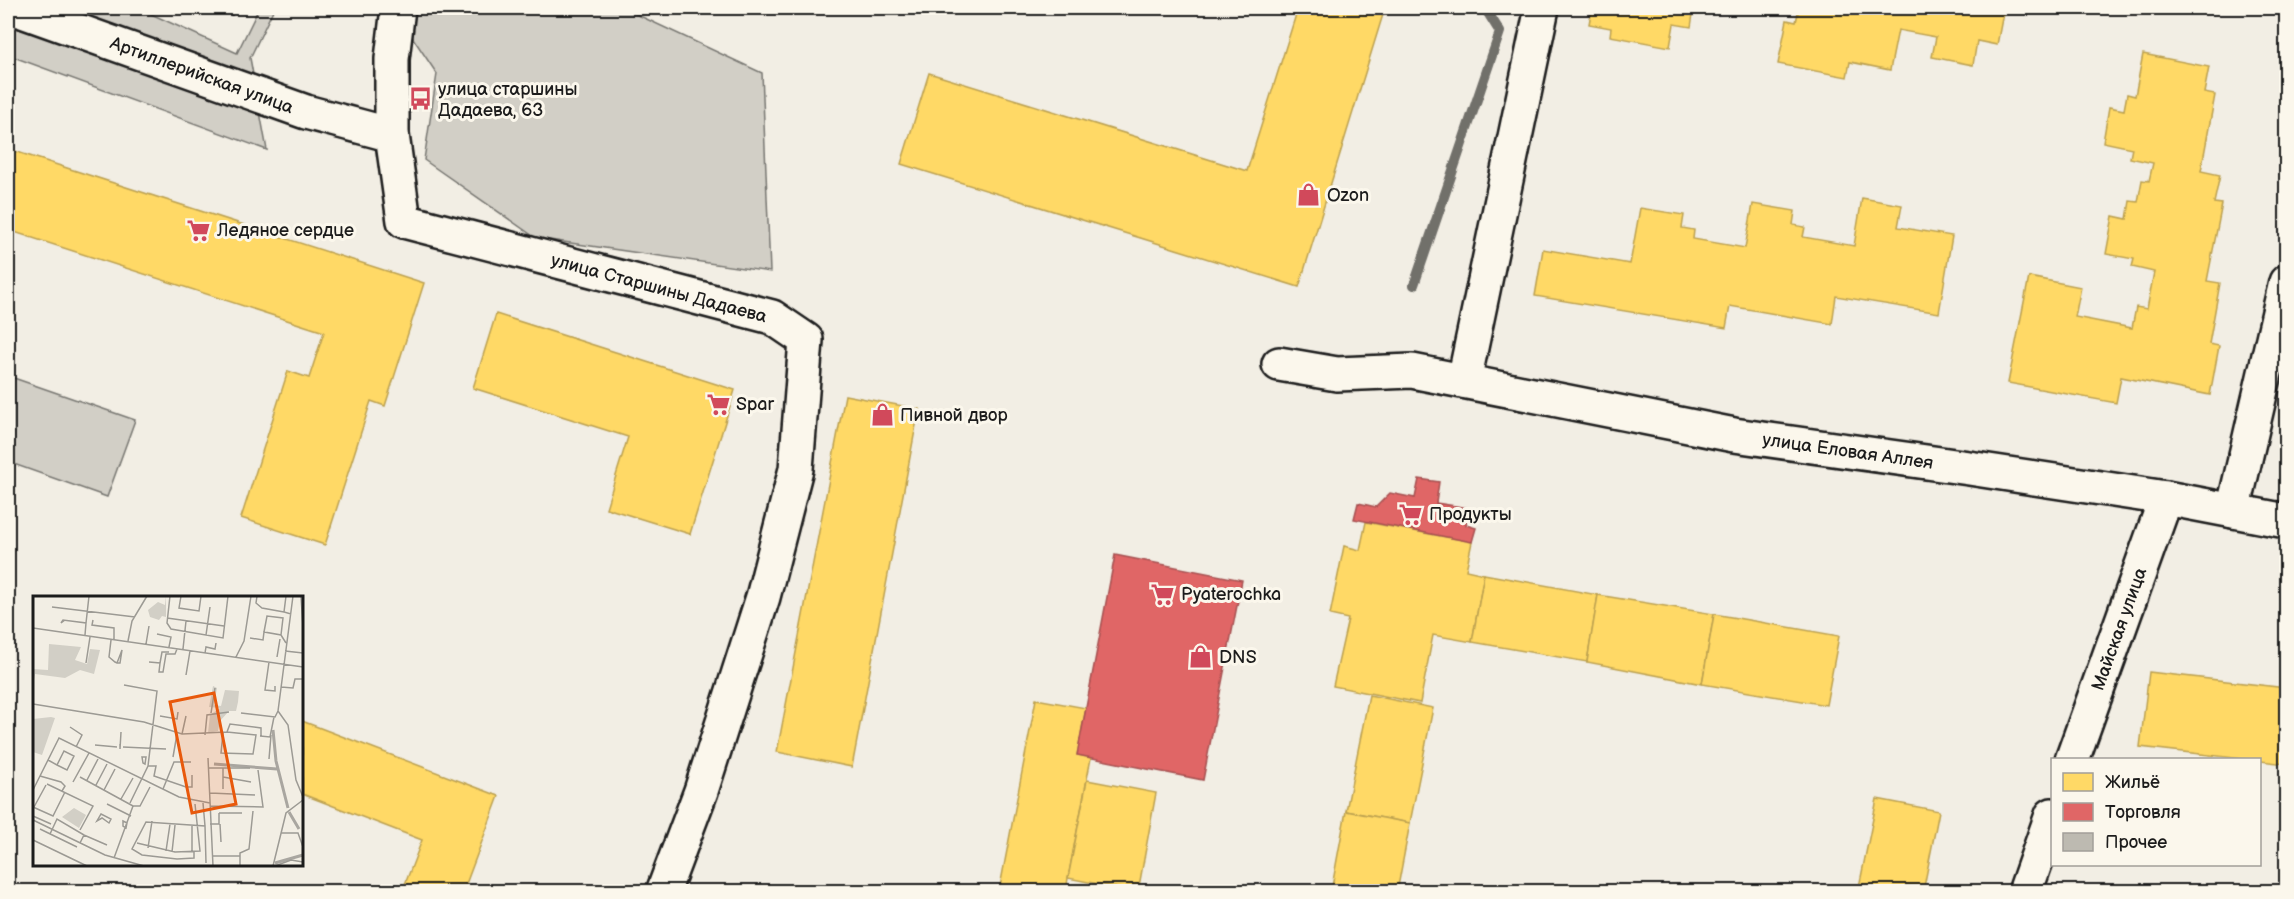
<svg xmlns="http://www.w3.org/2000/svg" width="2294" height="899" viewBox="0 0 2294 899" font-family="'Balsamiq Sans',sans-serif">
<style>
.green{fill:#d2cfc6;stroke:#777671;stroke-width:1.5}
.homes{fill:#ffd966;stroke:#bba050;stroke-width:1.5}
.shops{fill:#e06666;stroke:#a55050;stroke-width:1.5}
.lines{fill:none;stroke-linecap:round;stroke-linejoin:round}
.stream{stroke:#716f6b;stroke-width:10}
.building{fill:#bdbab1;stroke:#1c1c1c;stroke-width:1.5}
.street-casing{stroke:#1c1c1c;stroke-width:38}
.secondary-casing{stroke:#1c1c1c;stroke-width:38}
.street{stroke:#fbf7ec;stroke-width:33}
.secondary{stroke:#fbf7ec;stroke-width:33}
.labels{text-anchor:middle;stroke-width:6;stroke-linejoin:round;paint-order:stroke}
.street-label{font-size:18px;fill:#1c1c1c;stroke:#fbf7ec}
.poi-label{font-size:18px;fill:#1c1c1c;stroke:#fbf7ec;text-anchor:start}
.inset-river{fill:none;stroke:#a9a6a0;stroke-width:3}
.inset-road{fill:none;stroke:#9c9a94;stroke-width:1.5}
.view{fill:#e8590c;fill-opacity:0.15;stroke:#e8590c;stroke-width:3}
.inset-edge{fill:none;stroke:#1c1c1c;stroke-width:3}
</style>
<rect width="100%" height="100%" fill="#f2eee4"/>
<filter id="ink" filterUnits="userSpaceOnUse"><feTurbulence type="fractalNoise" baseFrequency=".0167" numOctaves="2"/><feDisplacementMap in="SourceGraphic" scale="12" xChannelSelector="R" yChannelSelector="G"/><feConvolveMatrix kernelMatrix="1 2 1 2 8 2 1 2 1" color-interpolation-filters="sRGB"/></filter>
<g filter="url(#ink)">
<g class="green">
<polygon points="8,8 138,8 237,53 259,8 274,8 250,58 267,150 8,55"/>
<polygon points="393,8 623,8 762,73 770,272 536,238 424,160 437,74"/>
<polygon points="8,376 135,420 107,497 8,462"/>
</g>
<g class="homes">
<polygon points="1298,8 1385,8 1299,287 901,164 929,73 1247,171"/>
<polygon points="1592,8 1694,8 1691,27 1674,24 1670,47 1610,36 1611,28 1589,24"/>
<polygon points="1799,8 2004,8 1997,45 1977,41 1973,65 1932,57 1936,37 1898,30 1890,70 1850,62 1847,77 1778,64 1787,20 1796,22"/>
<polygon points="2143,54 2209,67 2204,93 2215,95 2201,171 2220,175 2214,203 2222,204 2207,281 2220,283 2209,344 2219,346 2210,395 2121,377 2116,403 2008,383 2029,277 2081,287 2075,317 2132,328 2136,307 2147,309 2154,272 2132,267 2134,259 2106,254 2113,216 2127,219 2130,201 2138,202 2142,180 2149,181 2153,163 2130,158 2132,148 2103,142 2109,107 2124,110 2127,94 2135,96"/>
<polygon points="8,149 424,283 385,406 371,401 325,545 241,518 288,371 309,378 324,332 8,230"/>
<polygon points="1862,198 1902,205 1898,227 1952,236 1939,313 1836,296 1832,324 1730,306 1726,328 1535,296 1543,249 1630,264 1640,208 1684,215 1682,228 1694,230 1693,239 1745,248 1753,204 1795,211 1793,225 1805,227 1803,237 1854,246"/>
<polygon points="496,314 735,390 690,534 606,508 628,437 473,388"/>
<polygon points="845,395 919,409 852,767 777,752"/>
<polygon points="1366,522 1472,542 1466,570 1484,574 1472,642 1433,635 1420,703 1333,686 1348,619 1330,615 1344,546 1360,550"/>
<polygon points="1484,574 1598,595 1587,662 1472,642"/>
<polygon points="1598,595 1714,614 1702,684 1587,662"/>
<polygon points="1714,614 1839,636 1826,705 1702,684"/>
<polygon points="2149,672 2286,688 2286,764 2140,747"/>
<polygon points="1369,695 1433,708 1410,823 1346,811"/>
<polygon points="1036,699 1086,708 1077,755 1091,758 1068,878 1066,892 999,892"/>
<polygon points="302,721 499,796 463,892 402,892 422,840 302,794"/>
<polygon points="1087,780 1156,793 1138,892 1068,878"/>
<polygon points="1877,799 1939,811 1923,892 1858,892"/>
<polygon points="1346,811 1410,823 1397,892 1331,892"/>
</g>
<g class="shops">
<polygon points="1419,479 1439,482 1436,503 1468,508 1466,525 1476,528 1472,542 1354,519 1358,503 1376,507 1390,493 1415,498"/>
<polygon points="1115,555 1242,580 1203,780 1077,755"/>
</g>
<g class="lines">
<polyline class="stream" points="1414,285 1500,32 1485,8"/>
</g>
<polygon class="building" points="211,8 235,8 232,15"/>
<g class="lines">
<defs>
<g id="street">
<polyline points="14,8 306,112 392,135"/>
<polyline points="398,8 392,59 392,135 404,221 772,317 806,340 796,469 763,597 701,791 663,892"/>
<polyline points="1279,364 1337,374 1412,371 1734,435 1969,468 2166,498"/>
<polyline points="1464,381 1542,8"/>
<polyline points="2233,511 2286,282"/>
</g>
<g id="secondary">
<polyline points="2072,760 2166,498 2286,521"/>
<polyline points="2025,892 2052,815"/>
</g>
</defs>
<use href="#street" class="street-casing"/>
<use href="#secondary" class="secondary-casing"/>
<use href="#street" class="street"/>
<use href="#secondary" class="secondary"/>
</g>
</g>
<defs>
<symbol id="bus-bare" viewBox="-9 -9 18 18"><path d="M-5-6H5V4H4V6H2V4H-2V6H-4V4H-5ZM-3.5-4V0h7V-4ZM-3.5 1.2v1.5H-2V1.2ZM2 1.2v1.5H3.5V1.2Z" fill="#d1495b" stroke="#fbf7ec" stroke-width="2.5" paint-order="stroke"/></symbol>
<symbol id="shop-bare" viewBox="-9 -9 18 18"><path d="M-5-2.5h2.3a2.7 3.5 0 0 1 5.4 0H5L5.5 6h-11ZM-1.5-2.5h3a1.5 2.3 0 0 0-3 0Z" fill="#d1495b" stroke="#fbf7ec" stroke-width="2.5" paint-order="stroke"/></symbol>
<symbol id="supermarket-bare" viewBox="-9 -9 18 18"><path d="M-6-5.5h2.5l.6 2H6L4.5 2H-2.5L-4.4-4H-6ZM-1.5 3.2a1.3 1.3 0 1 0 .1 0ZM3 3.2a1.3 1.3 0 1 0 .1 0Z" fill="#d1495b" stroke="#fbf7ec" stroke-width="2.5" paint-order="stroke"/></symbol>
</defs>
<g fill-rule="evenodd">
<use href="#bus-bare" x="404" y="82" width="33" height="33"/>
<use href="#shop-bare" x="1292" y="178" width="33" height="33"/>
<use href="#supermarket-bare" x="182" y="214" width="33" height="33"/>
<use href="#supermarket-bare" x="702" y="388" width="33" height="33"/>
<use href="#shop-bare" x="866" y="398" width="33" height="33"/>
<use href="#supermarket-bare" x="1394" y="498" width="33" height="33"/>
<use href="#supermarket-bare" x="1146" y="578" width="33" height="33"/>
<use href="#shop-bare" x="1184" y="640" width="33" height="33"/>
</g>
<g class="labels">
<g class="street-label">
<text transform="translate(202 75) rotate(20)" y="6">Артиллерийская улица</text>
<text transform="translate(659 288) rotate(15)" y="6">улица Старшины Дадаева</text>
<text transform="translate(1848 451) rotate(8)" y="6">улица Еловая Аллея</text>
<text transform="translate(2119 629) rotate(-70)" y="6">Майская улица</text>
</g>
<g class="poi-label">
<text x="438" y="95">улица старшины<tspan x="438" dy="21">Дадаева, 63</tspan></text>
<text x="1327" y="201">Ozon</text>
<text x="217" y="236">Ледяное сердце</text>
<text x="736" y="410">Spar</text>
<text x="900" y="421">Пивной двор</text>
<text x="1429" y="520">Продукты</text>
<text x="1181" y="600">Pyaterochka</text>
<text x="1219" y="663">DNS</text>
</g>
</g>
<g transform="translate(33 596)">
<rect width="270" height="270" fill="#f2eee4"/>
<path d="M133,0V21L129,20L126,24L117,21L115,14L125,6L132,9ZM16,48L48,51L42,64L54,68L57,53L67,54L61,78L47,74L32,82L2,78L0,90V73L15,74ZM180,90L184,92L181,109L188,110L192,94L206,95L205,106L203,115H196L187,125L185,135L175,137L177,119L187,112L176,111ZM18,121L22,122L9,159L0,156V123ZM41,212L53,219L46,232L29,221Z" fill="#d2cfc6"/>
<path class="inset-river" d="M240,134L243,165L255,212M181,168L244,173M256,216L266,233M242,267L270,259"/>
<path class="inset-road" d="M137,0L134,27L138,33L190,42L195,0M148,0L146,12L166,15L168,0M224,0L223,7L229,12L251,16M253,0L251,16L258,18M268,1L270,31M19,11L102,21M134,22L191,30M32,24L28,27L30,24L53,27L52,39M60,24L59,29L81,32V43M53,27L56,0M0,32L270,71M231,36L234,20L250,22L248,39M124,38L138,41L136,51M173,39L177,11M217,42L230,44L231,36L248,39L253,47M78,44L76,61L82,66L84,67H87L89,54L84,67M95,45L99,25L114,0M113,48L116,30M150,53L153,25M252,55L270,57M172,57L173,51L182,53L183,47M203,61L211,45L218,0M244,61L247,43M116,66L127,67L126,76H130L133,58H142L144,53M236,66L232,94L242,95V90M53,67L57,41M127,67L129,56H136M153,79L157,55M91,89L124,95L115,170L97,207M248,91L260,92L262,83H270M0,108L111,126L149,138L194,136L223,139L220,158L188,157L190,137M245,115L260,0M245,115L255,129L263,184L270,201M178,117L182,92M208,117L242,121L245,115M127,120L144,123L145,116M37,131L49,139L43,151M194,136L197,128L228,132V140M149,138L153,120M172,139L174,119L196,116M227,140L237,141L241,121M87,148V153L88,136M62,149L84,151M90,151L133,153M109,161H113L112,168L110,167ZM140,161L144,138M175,162L180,270M236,163L238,139M15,164L24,169L34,174L41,160L31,155L24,169M115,170H123L121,180L153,191H159V179M176,172H217M7,180L28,186L32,190L29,195M47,181L100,210M190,181L218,186M54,184L65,163M40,186L56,157M14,188L60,210L47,234M63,189L74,168M130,193L141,166H158M190,193V172M0,194L26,142L146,201L177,207M71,194L82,173M177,197L222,199M88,203L100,182M170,207L172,230M74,208L98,220M100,210H107L117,191M177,210L230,211L225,174M0,211L20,220L32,196M1,211L13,189M186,217H209M68,218L78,223L76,227L69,222L64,225ZM0,220L18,228M0,224L72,259L111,270M90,225L94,227L93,232L90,230ZM177,228H186V217M187,228L188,246M159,230V255M7,233L44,251M248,237H265L270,251M17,238L24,223L51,239M0,244L54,270M47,247L51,239L74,249M104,247L142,256L167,255L162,208M115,252L119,225M133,255L137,228M161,255V262L144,263L109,259L99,253L113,226L172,230L173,267M139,256L142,229M179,260H207M81,262L100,210M207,270V257L216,253L220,215M240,270L253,217L270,204M242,270L258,264L270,266"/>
<path class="view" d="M181,97L203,208L159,217L137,106Z"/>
<rect width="270" height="270" class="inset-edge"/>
</g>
<rect width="2294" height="899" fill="none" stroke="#fbf7ec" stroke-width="30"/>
<rect x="15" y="15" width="2264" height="869" fill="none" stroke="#1c1c1c" stroke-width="2" filter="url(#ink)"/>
<rect x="2051" y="758" width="210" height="108" fill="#fbf7ec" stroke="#a29f99" stroke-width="1.5"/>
<rect x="2063" y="773" width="30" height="18" fill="#ffd966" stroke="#a29f99" stroke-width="1.5"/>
<text x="2105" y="788" font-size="18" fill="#1c1c1c">Жильё</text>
<rect x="2063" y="803" width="30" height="18" fill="#e06666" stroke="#a29f99" stroke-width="1.5"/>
<text x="2105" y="818" font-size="18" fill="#1c1c1c">Торговля</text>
<rect x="2063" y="833" width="30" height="18" fill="#bdbab1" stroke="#a29f99" stroke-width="1.5"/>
<text x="2105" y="848" font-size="18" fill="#1c1c1c">Прочее</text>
</svg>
